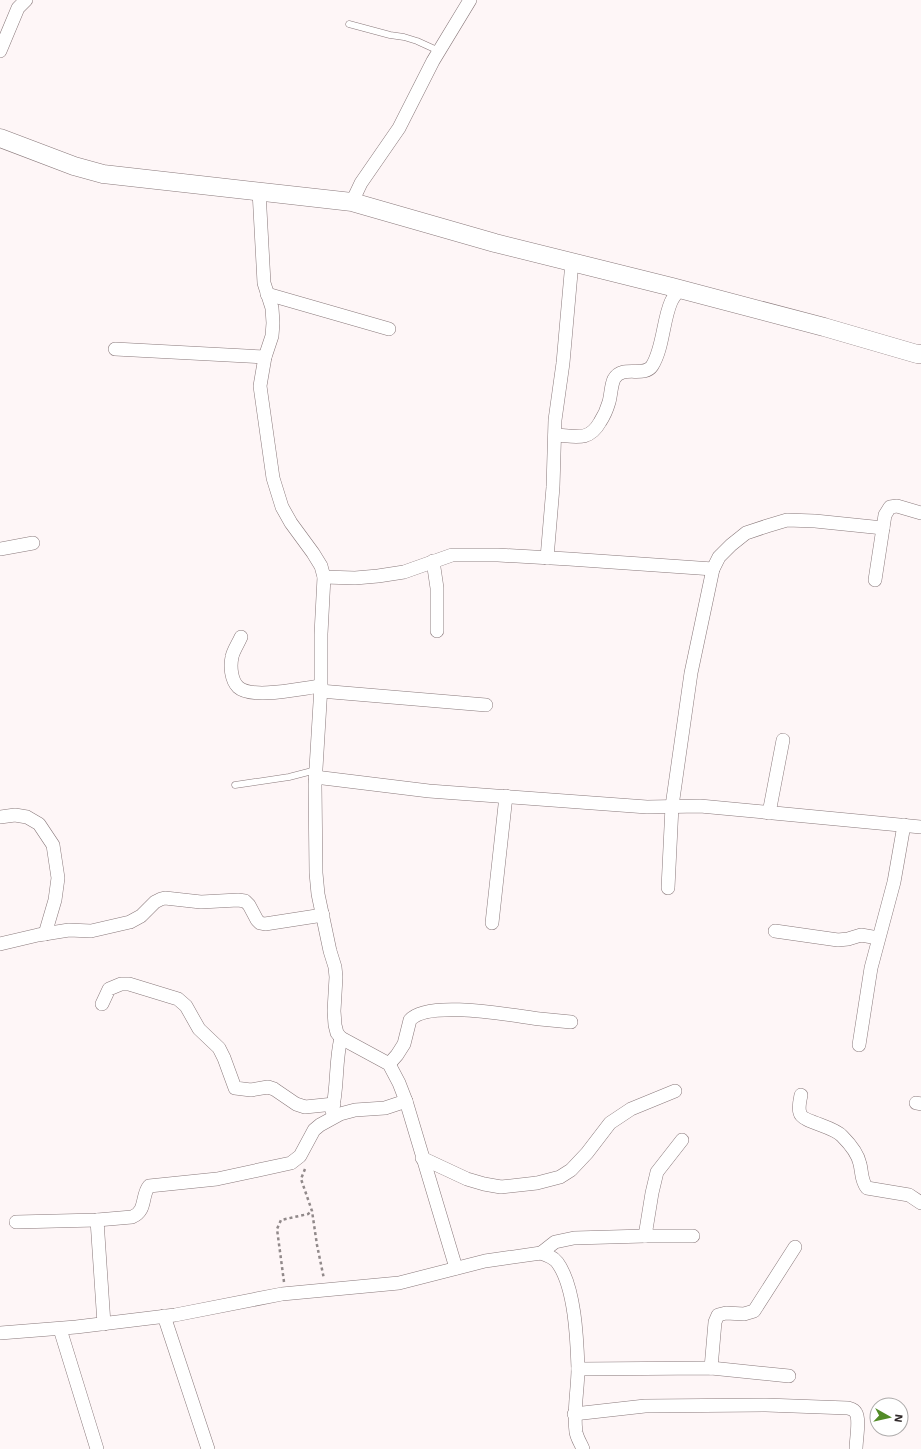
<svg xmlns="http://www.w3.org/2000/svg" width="921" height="1449" viewBox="0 0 921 1449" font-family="'Work Sans',sans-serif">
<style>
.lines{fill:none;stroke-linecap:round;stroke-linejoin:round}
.lane-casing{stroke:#89797b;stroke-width:7}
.street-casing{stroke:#89797b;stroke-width:14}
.secondary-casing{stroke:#89797b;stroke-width:19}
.path{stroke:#91898a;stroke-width:2.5;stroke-dasharray:3 3;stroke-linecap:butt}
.lane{stroke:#fff;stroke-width:6}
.street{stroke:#fff;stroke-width:13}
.secondary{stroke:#fff;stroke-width:18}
</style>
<rect width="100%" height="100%" fill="#fef6f7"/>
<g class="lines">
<defs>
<g id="lane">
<polyline points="349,24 390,35 404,37 417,41 439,51"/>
<polyline points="235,785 289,777 316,770"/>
</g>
<g id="street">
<polyline points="0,51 18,8 26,0"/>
<polyline points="259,191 264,283 272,308 273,323 272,336 265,357 260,386 273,478 282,507 291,523 313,553 321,566 324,577 321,634 321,686 315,785 316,873 318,894 330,951 335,967 336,977 334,1011 335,1025 337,1033 341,1038 389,1064 399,1083 406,1101 456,1268"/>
<polyline points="352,202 361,183 399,128 433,61 470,0"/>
<polyline points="267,294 389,329"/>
<polyline points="115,349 265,357"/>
<path d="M555,435C575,436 589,442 600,422C604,416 607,409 609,402C611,395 611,385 614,379C622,364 644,378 652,366C663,349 663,320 671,302C673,297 677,293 679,289"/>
<polyline points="0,549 33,543"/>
<polyline points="547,558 553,487 555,420 563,363 572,262"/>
<polyline points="433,561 437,588 437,631"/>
<polyline points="324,577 355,578 378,576 404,572 452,555 498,555 569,559 713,569"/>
<polyline points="875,580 885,515 890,507 897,506 921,513"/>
<path d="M241,637C238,644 233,651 232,657C230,666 231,680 238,687C252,700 302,688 321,686"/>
<polyline points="320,691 486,705"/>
<polyline points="315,777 429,791 647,807 700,806 921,827"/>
<polyline points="769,813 783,740"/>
<polyline points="0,817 15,815 27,817 39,824 53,845 58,878 55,900 45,934"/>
<polyline points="668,888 672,806 691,673 713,569 719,557 731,545 746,533 767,526 787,520 815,521 883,528"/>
<polyline points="492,923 506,796"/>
<polyline points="775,931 838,940 848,939 861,935 878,938"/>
<polyline points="0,944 38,935 69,930 91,931 130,922 141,916 155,902 161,899 165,898 201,902 238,900 245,901 249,905 257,920 260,923 265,924 323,915"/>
<polyline points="102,1004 109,989 121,984 129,984 178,999 186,1006 199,1029 219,1048 224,1058 235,1088 251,1090 268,1087 274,1089 296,1104 305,1107 334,1104"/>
<polyline points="859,1045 871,968 894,882 904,825"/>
<path d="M389,1064L397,1055L404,1044L410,1020C428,999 514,1016 540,1019C550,1020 561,1021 571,1022"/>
<path d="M801,1095C800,1100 798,1108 800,1113C802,1122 833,1126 842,1136C849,1143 858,1154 860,1164C862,1172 861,1181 867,1188L909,1195L921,1203"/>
<polyline points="916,1103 921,1104"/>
<path d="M332,1111C338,1087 335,1062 341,1038"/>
<polyline points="422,1158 467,1179 484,1184 501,1187 537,1183 560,1177 571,1170 587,1153 610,1123 631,1109 675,1091"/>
<polyline points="97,1220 104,1324"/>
<path d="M16,1222L97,1220L132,1217C147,1211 141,1196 149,1186L217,1179L291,1163L300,1156L314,1130L320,1125L340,1114L355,1110L385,1108L406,1101"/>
<polyline points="645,1236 652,1193 657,1172 682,1140"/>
<polyline points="541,1253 555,1242 574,1238 645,1236 693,1236"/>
<polyline points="164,1316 208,1449"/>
<polyline points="60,1329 97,1449"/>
<path d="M0,1333L76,1327L175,1315L282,1294L399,1283L485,1261L541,1253C547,1255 553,1257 557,1262C575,1286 577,1339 578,1368C578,1390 573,1411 576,1432C577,1438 581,1444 583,1449"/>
<polyline points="711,1368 715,1322 718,1315 726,1313 744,1314 754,1311 795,1247"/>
<polyline points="578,1369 711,1368 789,1376"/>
<path d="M574,1414L645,1406L766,1405L848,1408C851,1409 854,1409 856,1413C860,1420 856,1440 856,1449"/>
</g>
<polyline id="secondary" points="0,138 74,166 103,174 352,202 495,243 672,287 824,327 917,354 921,354"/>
</defs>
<use href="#lane" class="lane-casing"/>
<use href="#street" class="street-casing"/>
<use href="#secondary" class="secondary-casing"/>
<g class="path">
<polyline points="305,1169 301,1179 312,1211 317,1245 324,1279"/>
<polyline points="284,1282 277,1229 281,1220 308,1214 312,1211"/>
</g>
<use href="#lane" class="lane"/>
<use href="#street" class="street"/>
<use href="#secondary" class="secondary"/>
</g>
<g transform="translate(889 1417) rotate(98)"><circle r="19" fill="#ffffff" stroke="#adaaaa"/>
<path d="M0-3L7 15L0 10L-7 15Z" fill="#528b27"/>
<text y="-6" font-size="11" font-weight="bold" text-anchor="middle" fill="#312a2b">N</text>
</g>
</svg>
